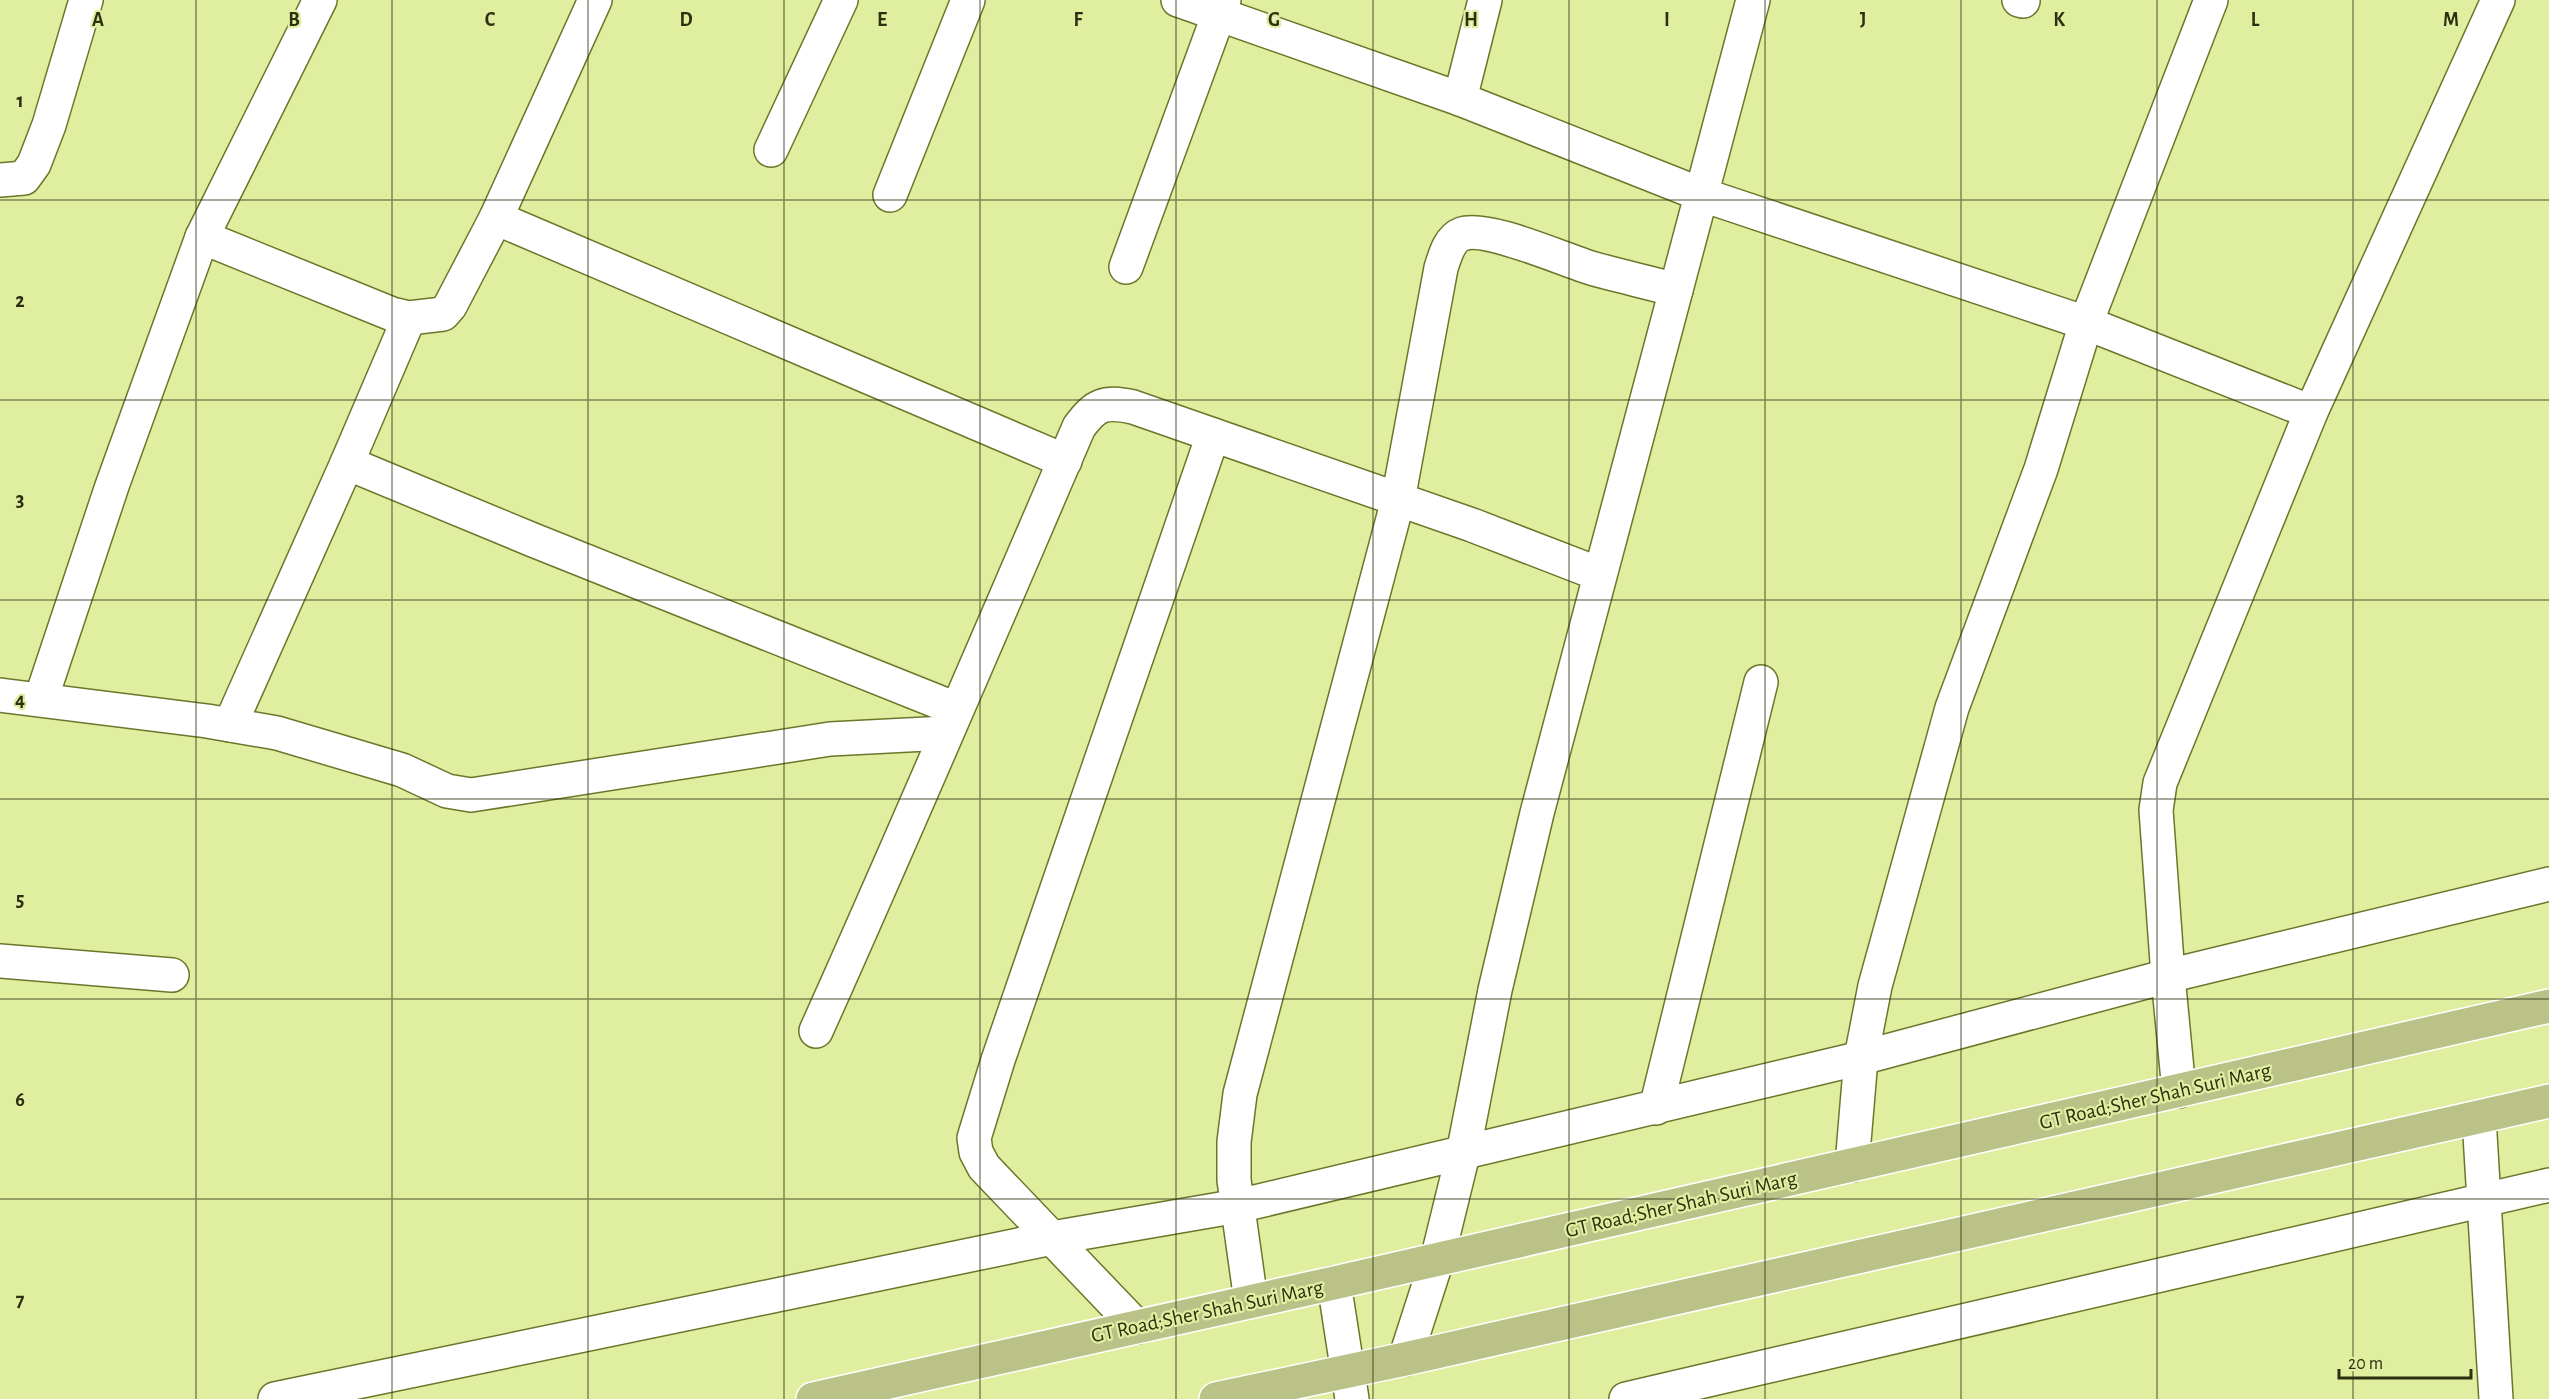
<svg xmlns="http://www.w3.org/2000/svg" width="2549" height="1399" viewBox="0 0 2549 1399" font-family="'Alegreya Sans',sans-serif">
<style>
.lines{fill:none;stroke-linecap:round;stroke-linejoin:round}
.minor-casing{stroke:#6b762a;stroke-width:36}
.tertiary-casing{stroke:#6b762a;stroke-width:36}
.secondary-casing{stroke:#6b762a;stroke-width:36}
.primary-casing{stroke:#fff;stroke-width:36}
.minor{stroke:#fff;stroke-width:33}
.tertiary{stroke:#fff;stroke-width:33}
.secondary{stroke:#fff;stroke-width:33}
.primary{stroke:#bac288;stroke-width:33}
.grid{fill:none;stroke:#2b3011;stroke-width:1.5;stroke-opacity:0.55}
.labels{text-anchor:middle;stroke-width:4.5;stroke-linejoin:round;paint-order:stroke}
.street-label{font-size:21px;fill:#2b3011;stroke:#e0eea0}
.grid-label{font-size:20px;text-anchor:middle;font-weight:bold;fill:#2b3011;stroke:#e0eea0;stroke-width:4.5;stroke-linejoin:round;paint-order:stroke}
</style>
<rect width="100%" height="100%" fill="#e0eea0"/>
<g class="lines">
<defs>
<g id="minor">
<polyline points="1178,0 1460,99 1700,194 2086,323 2311,412"/>
<polyline points="2019,0 2023,1"/>
<polyline points="1460,99 1485,0"/>
<polyline points="771,150 841,0"/>
<polyline points="0,180 24,178 34,164 49,125 86,0"/>
<polyline points="890,195 968,0"/>
<polyline points="496,218 1065,461"/>
<polyline points="202,237 392,314 409,318 443,314 450,306 496,218 595,0"/>
<polyline points="1126,267 1224,0"/>
<polyline points="347,463 533,540 956,709"/>
<polyline points="0,695 207,721 277,733 402,770 447,791 471,795 830,739 946,733"/>
<polyline points="41,699 112,486 202,237 320,0"/>
<polyline points="230,725 347,463 409,318"/>
<polyline points="0,961 172,975"/>
<path d="M816,1031C906,831 992,629 1079,427C1096,404 1104,401 1133,407L1472,525L1599,574"/>
<polyline points="2179,1091 2168,976 2156,810 2160,783 2311,412 2498,0"/>
<polyline points="1656,1108 1761,682"/>
<polyline points="2479,1118 2496,1399"/>
<polyline points="1852,1165 1861,1058 1875,986 1952,708 2041,469 2086,323 2211,0"/>
<polyline points="1334,1283 1352,1399"/>
<path d="M1251,1301L1234,1180V1142L1240,1094L1398,500L1441,268C1445,256 1449,239 1462,234C1487,225 1564,260 1591,268C1619,276 1647,282 1676,290"/>
<polyline points="1137,1327 984,1167 976,1152 974,1138 998,1060 1213,435"/>
</g>
<polyline id="tertiary" points="1405,1359 1437,1260 1463,1154 1495,990 1537,813 1753,0"/>
<g id="secondary">
<polyline points="275,1399 1052,1238 1238,1206 1861,1058 2168,976 2549,884"/>
<polyline points="1626,1399 2549,1185"/>
</g>
<g id="primary">
<polyline points="813,1399 1334,1283 2549,1006"/>
<polyline points="1216,1399 1405,1359 2549,1101"/>
</g>
</defs>
<use href="#minor" class="minor-casing"/>
<use href="#tertiary" class="tertiary-casing"/>
<use href="#secondary" class="secondary-casing"/>
<use href="#primary" class="primary-casing"/>
<use href="#minor" class="minor"/>
<use href="#tertiary" class="tertiary"/>
<use href="#secondary" class="secondary"/>
<use href="#primary" class="primary"/>
</g>
<path class="grid" d="M196,0V1399M392,0V1399M588,0V1399M784,0V1399M980,0V1399M1176,0V1399M1373,0V1399M1569,0V1399M1765,0V1399M1961,0V1399M2157,0V1399M2353,0V1399M0,200H2549M0,400H2549M0,600H2549M0,799H2549M0,999H2549M0,1199H2549"/>
<g class="labels">
<g class="street-label">
<text transform="translate(2155 1096) rotate(-13)" y="7">GT Road;Sher Shah Suri Marg</text>
<text transform="translate(1681 1204) rotate(-13)" y="7">GT Road;Sher Shah Suri Marg</text>
<text transform="translate(1207 1311) rotate(-12)" y="7">GT Road;Sher Shah Suri Marg</text>
</g>
</g>
<g class="grid-label">
<text x="98" y="26">A</text>
<text x="294" y="26">B</text>
<text x="490" y="26">C</text>
<text x="686" y="26">D</text>
<text x="882" y="26">E</text>
<text x="1078" y="26">F</text>
<text x="1274" y="26">G</text>
<text x="1471" y="26">H</text>
<text x="1667" y="26">I</text>
<text x="1863" y="26">J</text>
<text x="2059" y="26">K</text>
<text x="2255" y="26">L</text>
<text x="2451" y="26">M</text>
<text x="20" y="107">1</text>
<text x="20" y="307">2</text>
<text x="20" y="506">3</text>
<text x="20" y="706">4</text>
<text x="20" y="906">5</text>
<text x="20" y="1106">6</text>
<text x="20" y="1306">7</text>
</g>
<path d="M2339 1369v9h132v-9" fill="none" stroke="#2b3011" stroke-width="3"/>
<text x="2348" y="1369" font-size="18" fill="#2b3011" stroke="#e0eea0" stroke-width="4.5" paint-order="stroke">20 m</text>
</svg>
